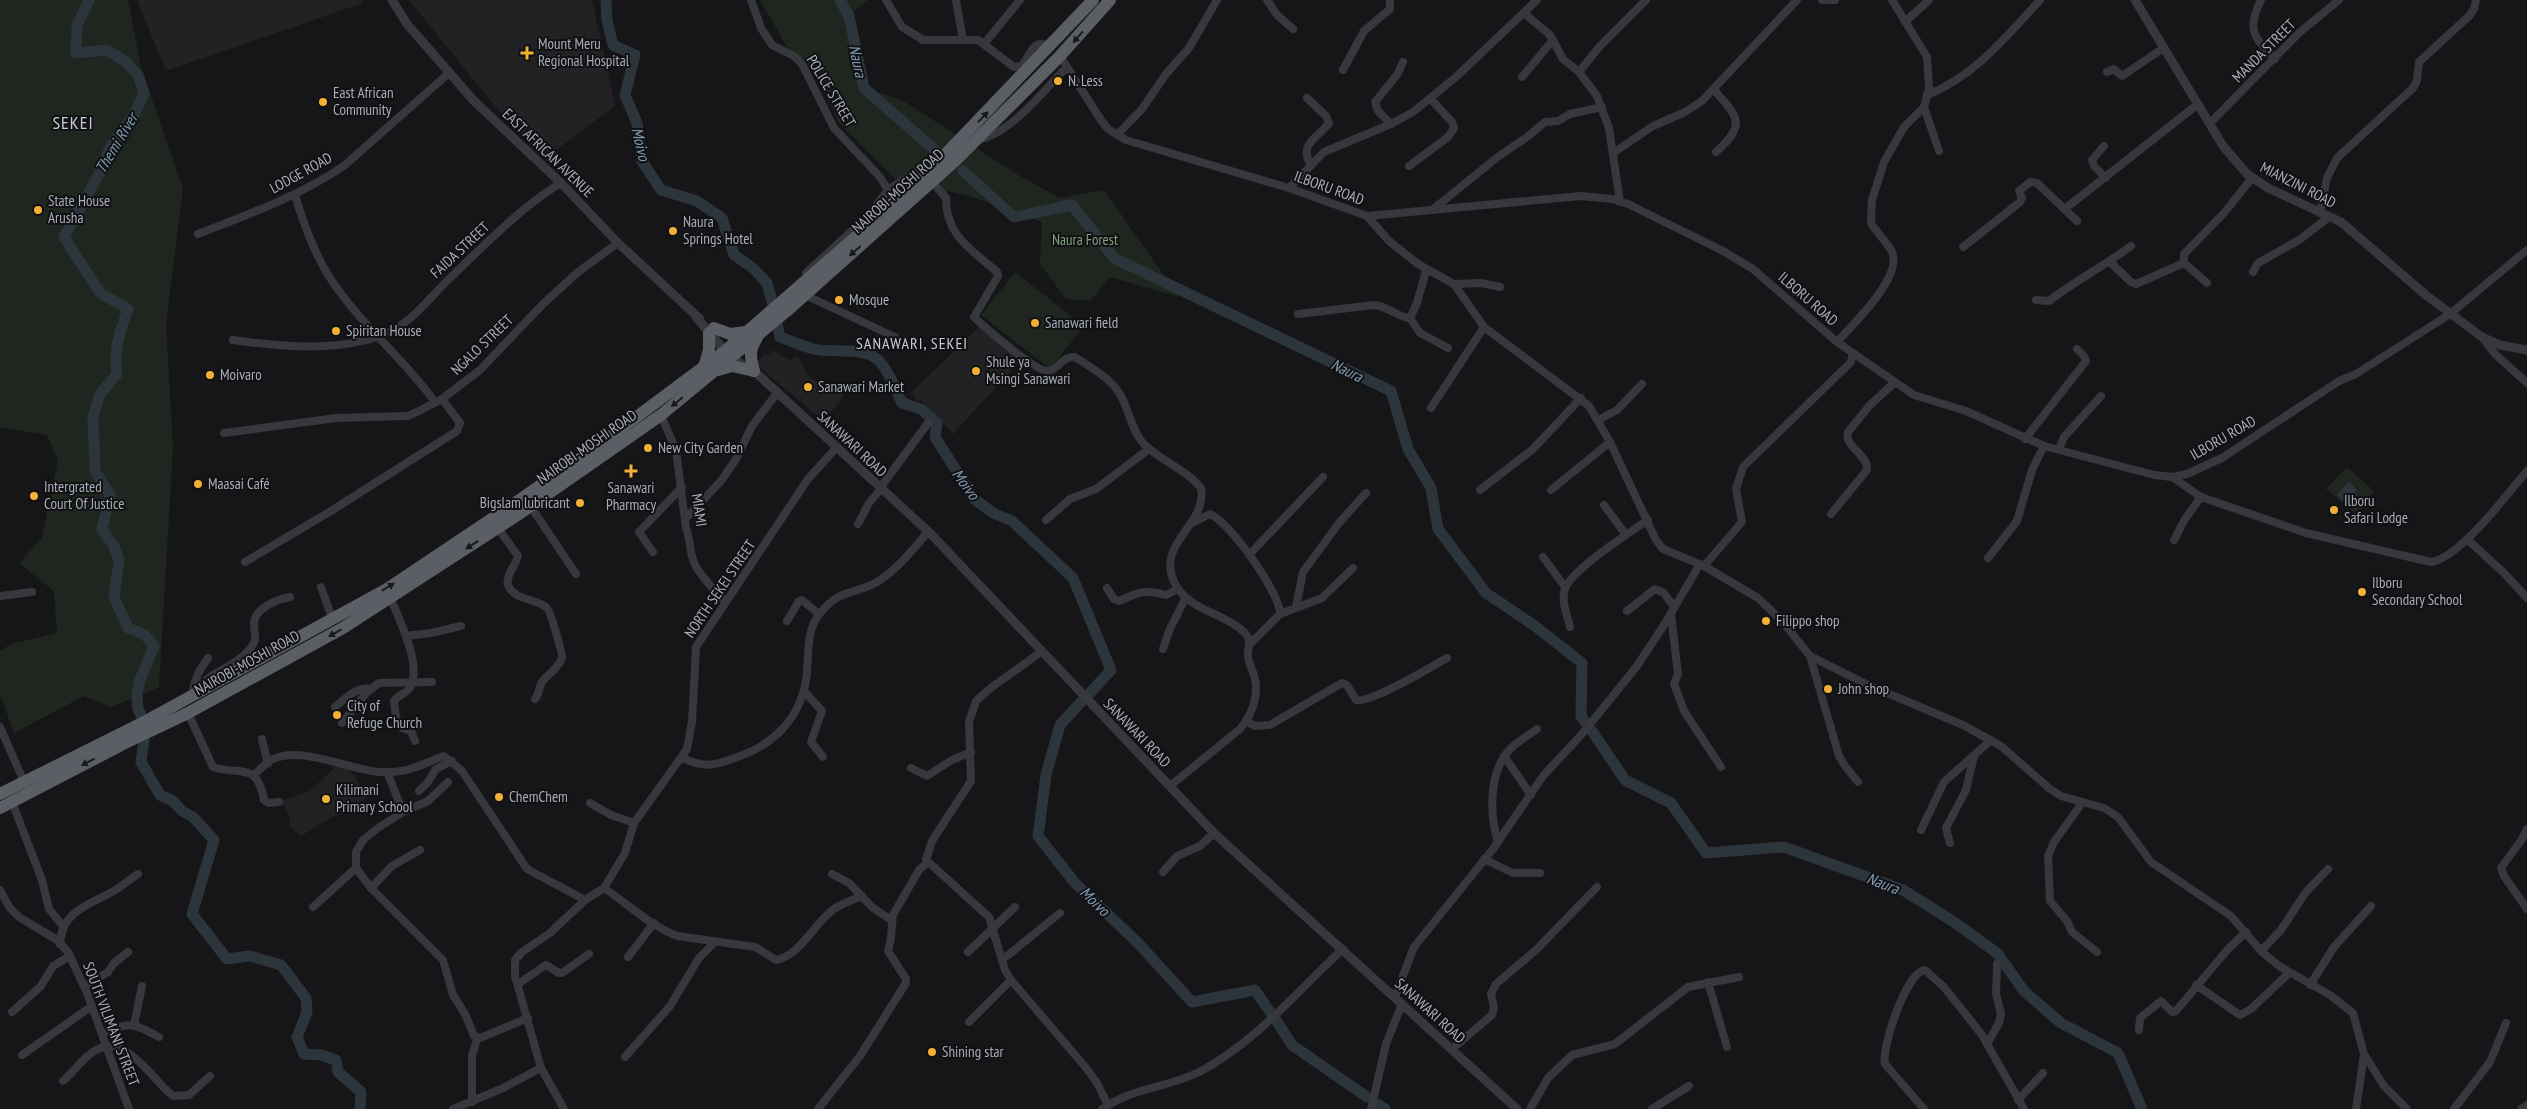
<svg xmlns="http://www.w3.org/2000/svg" width="2527" height="1109" viewBox="0 0 2527 1109" font-family="'PT Sans Narrow',sans-serif">
<style>
.built{fill:#222225}
.green{fill:#1e261f}
.water{fill:#2c353c}
.lines{fill:none;stroke-linecap:round;stroke-linejoin:round}
.river{stroke:#2c353c;stroke-width:11}
.minor{stroke:#37383d;stroke-width:8}
.tertiary{stroke:#37383d;stroke-width:9}
.trunk{stroke:#5b5e65;stroke-width:12}
.oneway{fill:#18191b}
.poi-dot{fill:#f2b134;stroke:#111113;stroke-width:2}
.labels{text-anchor:middle;stroke-width:4;stroke-linejoin:round;paint-order:stroke}
.poi-label{font-size:15px;fill:#a8adb8;stroke:#111113;text-anchor:start}
.street-label{font-size:15px;fill:#a8adb8;stroke:#111113}
.park-label{font-size:15px;fill:#7fa381;stroke:#111113}
.water-label{font-size:16px;font-style:italic;fill:#7f9bb3;stroke:#111113}
.neighbourhood-label{font-size:16px;letter-spacing:1px;fill:#c9ccd4;stroke:#111113}
.quarter-label{font-size:18px;letter-spacing:1px;fill:#c9ccd4;stroke:#111113}
</style>
<rect width="100%" height="100%" fill="#161618"/>
<g class="built">
<polygon points="137,0 361,0 363,3 166,71"/>
<polygon points="409,0 592,0 615,106 544,159 494,105"/>
<polygon points="980,326 1020,361 953,434 920,399 918,401 911,393"/>
<polygon points="772,350 789,360 797,357 803,363 804,369 808,376 820,384 847,391 824,422 756,364 765,353 768,355"/>
<polygon points="337,765 346,768 356,777 366,797 350,811 330,818 301,836 290,827 289,814 281,801 310,791"/>
</g>
<g class="green">
<polygon points="0,0 128,0 141,67 183,189 166,323 173,447 159,687 111,707 84,696 14,733 0,694 0,651 11,644 57,633 54,591 19,563 42,538 58,460 47,435 0,427"/>
<polygon points="760,0 868,0 849,16 864,88 902,100 1018,175 1060,198 1104,190 1179,297 1110,277 1090,301 1066,299 1040,264 1042,222 973,197 894,178 839,123 813,67 787,47"/>
<polygon points="1015,272 1084,326 1050,369 981,315"/>
<polygon points="2347,467 2374,491 2355,513 2326,489"/>
</g>
<polygon class="water" points="2349,482 2357,490 2345,503 2337,495"/>
<g class="lines">
<g class="river">
<path d="M89,0L77,26L76,53L107,50L126,62L138,75L144,93L135,113L111,146L99,174L64,237L100,293L128,309C120,333 113,348 117,374L100,394L93,417L95,471L110,495L102,529L114,546L119,561L114,597L128,628L145,635L154,646L140,680L137,696L138,709L146,725L141,762L160,795L173,801L182,811L193,817L214,840L192,914L227,959L250,956L281,965L306,998L307,1012L297,1037L304,1054L321,1055L336,1060L338,1072L361,1092L360,1109"/>
<polyline points="606,0 607,20 613,45 635,55 625,95 637,123 642,161 661,190 697,201 722,218 734,255 753,268 767,283 773,305"/>
<polyline points="840,0 849,16 864,88 937,152"/>
<polyline points="963,171 1014,217 1072,205 1114,258 1391,391 1408,449 1431,488 1438,529 1486,593 1535,626 1582,663 1581,716 1585,722"/>
<path d="M777,324L780,337C791,341 802,346 813,349C834,354 866,345 880,362C890,373 896,390 902,403L921,409L937,423L935,437L974,499L993,513L1012,521L1073,578L1111,670L1089,694"/>
<polyline points="1081,702 1060,725 1046,775 1038,836 1075,883 1138,943 1192,1002 1255,990 1270,1012"/>
<polyline points="1592,731 1625,780 1671,803 1706,853 1784,847 1903,890 1954,922 1997,953 2024,991 2061,1023 2118,1053 2142,1109"/>
<polyline points="1276,1020 1292,1045 1367,1097"/>
<polyline points="1377,1104 1385,1109"/>
</g>
<g class="minor">
<polyline points="751,0 761,28 772,45 794,56 802,64 834,128 880,177 888,190 868,216 806,273"/>
<path d="M886,0L902,27L923,40H978L1014,67L1021,66C1032,55 1030,38 1051,46"/>
<polyline points="956,0 963,40"/>
<polyline points="1267,0 1277,15 1293,29"/>
<polyline points="1822,0 1835,0"/>
<path d="M2261,0C2246,30 2254,37 2275,59"/>
<polyline points="1524,13 1550,35 1563,59 1579,72"/>
<polyline points="1905,22 1929,0"/>
<polyline points="984,44 1020,0"/>
<polyline points="1060,56 1101,120 1108,129 1126,140 1289,188 1367,216 1581,196 1612,199 1628,204 1723,251 1753,269 1837,342 1914,395 1966,411 2044,446 2154,475 2172,477 2187,474 2222,458 2339,381 2356,374 2450,314 2527,250"/>
<polyline points="1343,70 1364,31 1390,9 1390,0"/>
<polyline points="2107,72 2114,69 2122,76 2162,49"/>
<polyline points="1522,77 1553,40"/>
<path d="M1714,90C1738,117 1747,124 1716,152"/>
<path d="M1927,95C1975,76 2006,37 2040,0"/>
<path d="M1307,98L1326,116L1329,123C1318,138 1299,143 1310,164"/>
<polyline points="1924,107 1939,151"/>
<polyline points="2210,123 2299,33 2339,0"/>
<polyline points="1391,124 1378,111 1375,102 1397,75 1403,62"/>
<polyline points="1117,135 1142,109 1166,74 1189,48 1217,0"/>
<path d="M977,140C1010,135 1044,90 1067,67"/>
<polyline points="2104,146 2092,160 2094,166 2106,178"/>
<polyline points="1613,153 1653,126 1685,112 1702,101 1797,0"/>
<polyline points="1409,166 1448,137 1454,128 1452,122 1430,98"/>
<path d="M932,182L946,198C946,236 971,249 997,272L998,276L974,317L977,320C987,329 1038,374 1049,371C1059,368 1063,356 1075,357C1090,367 1108,377 1118,391C1129,407 1130,428 1143,443C1160,461 1185,468 1201,488C1208,524 1156,542 1174,582C1188,611 1223,612 1244,632C1253,640 1247,648 1248,657C1249,664 1252,669 1254,675C1260,694 1252,715 1240,729L1170,786"/>
<polyline points="1289,188 1324,152 1391,124 1413,112 1456,77 1537,0"/>
<polyline points="888,190 912,174 929,168"/>
<path d="M295,195C303,222 312,248 327,273C356,321 403,357 435,402"/>
<polyline points="1620,202 1609,128 1597,96 1579,72 1600,46 1646,0"/>
<polyline points="2066,208 2198,104"/>
<polyline points="1432,210 1499,156 1527,137 1545,122 1558,121 1570,114 1602,107"/>
<polyline points="2320,213 2327,178 2337,158 2413,88 2417,81 2419,62 2470,15 2474,9 2476,0"/>
<polyline points="1367,216 1389,241 1418,264 1454,284 1484,327 1589,406 1610,442 1656,540 1663,549 1704,566 1758,598 1782,621 1810,656 1868,685 1963,725 2001,746 2050,789 2061,796 2104,808 2118,817 2151,862 2231,916 2261,951 2279,966 2330,995 2353,1013 2364,1054 2384,1086 2407,1109"/>
<path d="M198,234C249,214 300,196 345,165L449,73"/>
<polyline points="1963,247 2020,202 2022,198 2019,191 2030,182 2037,183 2077,221"/>
<polyline points="2110,262 2131,282 2136,284 2184,263"/>
<polyline points="2253,272 2258,263 2299,240 2329,217"/>
<polyline points="2207,283 2184,263 2184,254 2224,213 2252,178"/>
<polyline points="1454,284 1481,283 1500,287"/>
<polyline points="805,295 895,337"/>
<path d="M2036,300L2049,301C2075,281 2104,266 2131,246"/>
<path d="M1298,314L1374,305C1388,306 1397,317 1410,318L1417,303L1426,271"/>
<polyline points="1410,318 1420,333 1448,348"/>
<polyline points="2482,337 2495,354 2527,383"/>
<path d="M233,340C281,347 347,353 391,331C413,320 428,300 445,283C477,252 523,205 561,183"/>
<path d="M1837,342C1853,324 1903,277 1892,252C1887,242 1877,233 1871,223L1872,200L1884,162L1904,127L1924,107L1929,88L1927,57L1892,0"/>
<polyline points="1431,408 1484,327"/>
<path d="M661,415L676,450L686,528C691,540 689,551 694,562C696,570 718,596 726,601"/>
<polyline points="1598,420 1617,410 1642,384"/>
<polyline points="224,433 336,418 408,416 419,411 442,399 480,370 543,304 578,272 618,243"/>
<polyline points="2025,439 2086,361 2084,356 2077,349"/>
<polyline points="2059,449 2064,437 2101,396"/>
<path d="M2172,477L2201,497L2306,533L2431,562C2460,558 2507,494 2527,471"/>
<polyline points="880,488 928,423"/>
<polyline points="1480,490 1533,449 1581,398"/>
<polyline points="1551,490 1610,442"/>
<polyline points="1604,505 1626,535"/>
<polyline points="531,507 576,574"/>
<path d="M1831,514L1867,470C1869,455 1843,446 1848,432L1870,405L1895,382"/>
<polyline points="686,518 721,481 736,459 752,426 777,393"/>
<polyline points="1046,520 1070,499 1096,489 1149,449"/>
<polyline points="858,524 869,503 881,489"/>
<path d="M1190,524L1210,514C1229,521 1281,594 1280,614L1250,644"/>
<path d="M498,528L518,556C516,565 505,576 508,585C514,601 537,598 547,608C550,610 563,655 562,658C559,668 548,674 542,682C538,688 540,694 535,699"/>
<polyline points="2467,539 2504,573 2527,598"/>
<polyline points="2174,540 2185,519 2201,497"/>
<polyline points="653,552 639,532 682,487"/>
<polyline points="1249,555 1323,477"/>
<polyline points="1543,557 1565,587"/>
<polyline points="1988,558 2017,521 2032,470 2044,446"/>
<polyline points="245,562 331,511 457,431 460,423 442,399"/>
<polyline points="1704,566 1742,522 1736,489 1743,467 1851,362 1853,353"/>
<polyline points="321,587 332,618"/>
<path d="M1107,588L1114,599L1119,601C1139,592 1145,589 1166,595L1178,589"/>
<polyline points="0,596 32,592"/>
<path d="M391,599C399,620 424,668 409,689C405,694 398,695 394,701L396,717L402,728L411,731L415,741"/>
<polyline points="1296,607 1303,572 1339,523 1366,493"/>
<polyline points="1627,611 1655,589 1664,593 1674,607"/>
<polyline points="1280,614 1322,598 1353,568"/>
<polyline points="1671,614 1678,674 1674,684 1684,711 1721,767"/>
<polyline points="787,621 799,601 802,600 819,614"/>
<path d="M1570,627C1567,615 1561,601 1565,589C1571,570 1630,532 1648,520"/>
<polyline points="406,636 431,633 461,626"/>
<polyline points="1163,649 1169,631 1185,599"/>
<polyline points="1041,652 992,687 976,701 969,722 971,781 932,841 926,860 989,917 1005,970 1011,980 1087,1069 1097,1083 1108,1105"/>
<polyline points="1810,656 1839,756 1845,766 1858,782"/>
<polyline points="804,691 822,711 811,742 823,757"/>
<path d="M196,692C208,671 233,669 248,651C259,639 254,636 254,623C255,608 278,599 290,597"/>
<path d="M192,696C194,680 199,670 208,658"/>
<path d="M335,707C345,699 356,686 371,689"/>
<path d="M188,713L213,767C241,776 257,761 264,800L269,803L279,802"/>
<path d="M1246,721L1255,726L1270,725L1342,683L1347,685L1356,700C1370,704 1431,667 1447,658"/>
<polyline points="342,723 367,692 379,683 432,682"/>
<polyline points="0,727 25,784"/>
<polyline points="262,739 268,763"/>
<polyline points="1504,756 1531,795"/>
<path d="M682,758C706,769 717,765 740,756C774,744 800,718 806,680C810,656 804,632 821,612C841,588 854,595 877,582C897,570 913,549 928,532"/>
<polyline points="911,768 927,776 952,760 971,752"/>
<polyline points="387,772 403,812 378,828 363,840 356,852 356,868 371,888 443,960 453,995 465,1014 474,1036 480,1038 528,1018"/>
<path d="M254,775C259,770 265,764 271,760C299,744 351,771 381,772C411,773 418,765 444,756L462,771L527,869L585,900"/>
<polyline points="419,791 428,782 436,769 452,761"/>
<polyline points="12,802 42,880 49,909 63,926"/>
<polyline points="590,803 611,815 634,823"/>
<polyline points="2082,803 2054,842 2048,856 2050,901 2067,921 2072,932 2097,952"/>
<polyline points="403,812 428,801 448,782"/>
<polyline points="2527,829 2522,839 2501,868 2504,876 2527,909"/>
<polyline points="1921,830 1944,782 1991,740"/>
<path d="M1498,842C1490,817 1489,780 1504,757C1511,745 1526,737 1537,729"/>
<polyline points="1950,843 1946,828 1966,790 1974,756"/>
<polyline points="1484,859 1513,873 1540,873"/>
<polyline points="1163,872 1177,856 1200,846 1214,833"/>
<polyline points="832,874 849,883 872,907 891,920"/>
<polyline points="371,888 392,866 420,850"/>
<path d="M604,888C628,904 649,925 677,936L755,947L776,960C801,955 814,923 834,909C842,903 853,900 862,896"/>
<polyline points="0,890 9,907 19,917 57,940 68,952 87,993 129,1109"/>
<polyline points="313,907 356,868"/>
<path d="M60,944C61,912 88,905 112,892C121,887 129,880 138,874"/>
<polyline points="2261,951 2281,930 2306,892 2328,869"/>
<polyline points="968,952 1015,907"/>
<polyline points="628,957 654,923"/>
<polyline points="1002,960 1060,913"/>
<polyline points="1708,982 1727,1047"/>
<polyline points="518,984 546,965 559,973 562,973 589,954"/>
<polyline points="2196,985 2240,1015 2251,1009 2289,973"/>
<polyline points="2310,985 2334,947 2371,906"/>
<polyline points="84,986 108,972 114,963 128,952"/>
<polyline points="1395,997 1414,947 1493,849 1543,776 1582,734 1637,666 1664,625 1700,564"/>
<polyline points="12,1012 41,986 53,966 70,956"/>
<polyline points="969,1022 1011,980"/>
<polyline points="134,1025 142,986"/>
<polyline points="2139,1030 2140,1018 2161,1001 2172,1012 2176,1011 2228,949 2246,932"/>
<path d="M103,1034C128,1020 135,1024 159,1037"/>
<polyline points="1987,1044 1999,1023 2001,1014 1996,994 1997,964"/>
<polyline points="1452,1049 1492,1015 1494,1008 1491,994 1496,984 1536,950 1597,887"/>
<polyline points="22,1055 92,1006"/>
<polyline points="625,1057 670,1006 699,958 715,942"/>
<path d="M63,1081C74,1072 83,1057 96,1050C127,1033 154,1082 173,1096L189,1095L210,1076"/>
<polyline points="2018,1100 2043,1073"/>
<polyline points="472,1102 472,1056 477,1039"/>
<polyline points="453,1109 501,1089 541,1068"/>
<polyline points="564,1109 541,1068 515,976 515,960 522,952 550,933 585,900 604,888 625,853 634,823 687,749 692,722 696,647 808,479 836,448"/>
<polyline points="818,1109 860,1056 906,983 906,979 888,951 891,938 893,915 919,870 927,863"/>
<path d="M1102,1109C1136,1086 1169,1088 1201,1071C1257,1041 1297,991 1343,949"/>
<polyline points="1371,1109 1386,1044 1402,1004"/>
<polyline points="1530,1109 1548,1078 1572,1055 1615,1044 1688,987 1739,977"/>
<polyline points="1652,1109 1689,1086"/>
<path d="M1924,1109L1885,1064C1881,1047 1907,971 1925,970L1944,987L1982,1035L2024,1109"/>
<polyline points="2356,1109 2364,1054"/>
<polyline points="2454,1109 2490,1062 2506,1023"/>
<polyline points="2521,1109 2527,1105"/>
</g>
<g class="tertiary">
<polyline points="392,0 407,24 474,101 561,183 618,243 700,319"/>
<polyline points="2135,0 2223,146 2247,174 2268,188 2341,222 2427,296 2482,337 2500,345 2527,350"/>
<polyline points="696,317 731,358 754,371 931,534 1215,834 1517,1109"/>
</g>
<g class="trunk">
<polyline points="714,328 730,334 746,332"/>
<polyline points="704,367 709,350 709,333"/>
<polyline points="718,370 732,366 754,371"/>
<path d="M754,371C750,357 749,350 757,338"/>
<polyline points="0,794 146,721 387,589 514,504 619,430 725,351 921,180 1093,0"/>
<polyline points="0,808 131,740 188,713 343,628 519,514 661,415 788,310 956,160 1060,56 1110,0"/>
</g>
</g>
<defs><path id="oneway-solid" d="M-6-.8H1V-3.2L6.5 0L1 3.2V.8H-6Z" transform="scale(1.25)"/></defs>
<g class="oneway">
<use href="#oneway-solid" transform="translate(1078 37) rotate(131)"/>
<use href="#oneway-solid" transform="translate(983 117) rotate(-46)"/>
<use href="#oneway-solid" transform="translate(855 251) rotate(139)"/>
<use href="#oneway-solid" transform="translate(677 402) rotate(141)"/>
<use href="#oneway-solid" transform="translate(472 545) rotate(147)"/>
<use href="#oneway-solid" transform="translate(388 587) rotate(-31)"/>
<use href="#oneway-solid" transform="translate(335 633) rotate(150)"/>
<use href="#oneway-solid" transform="translate(88 762) rotate(153)"/>
</g>
<g class="poi-dot">
<path d="M524.5 45.5h5v5h5v5h-5v5h-5v-5h-5v-5h5z"/>
<circle cx="1058" cy="81" r="5"/>
<circle cx="323" cy="102" r="5"/>
<circle cx="38" cy="210" r="5"/>
<circle cx="673" cy="231" r="5"/>
<circle cx="839" cy="300" r="5"/>
<circle cx="1035" cy="323" r="5"/>
<circle cx="336" cy="331" r="5"/>
<circle cx="976" cy="371" r="5"/>
<circle cx="210" cy="375" r="5"/>
<circle cx="808" cy="387" r="5"/>
<circle cx="648" cy="448" r="5"/>
<path d="M628.5 463.5h5v5h5v5h-5v5h-5v-5h-5v-5h5z"/>
<circle cx="198" cy="484" r="5"/>
<circle cx="34" cy="496" r="5"/>
<circle cx="580" cy="503" r="5"/>
<circle cx="2334" cy="510" r="5"/>
<circle cx="2362" cy="592" r="5"/>
<circle cx="1766" cy="621" r="5"/>
<circle cx="1828" cy="689" r="5"/>
<circle cx="337" cy="715" r="5"/>
<circle cx="499" cy="797" r="5"/>
<circle cx="326" cy="799" r="5"/>
<circle cx="932" cy="1052" r="5"/>
</g>
<g class="labels">
<g class="poi-label">
<text x="538" y="49">Mount Meru<tspan x="538" dy="17">Regional Hospital</tspan></text>
<text x="1068" y="86">N. Less</text>
<text x="333" y="98">East African<tspan x="333" dy="17">Community</tspan></text>
<text x="48" y="206">State House<tspan x="48" dy="17">Arusha</tspan></text>
<text x="683" y="227">Naura<tspan x="683" dy="17">Springs Hotel</tspan></text>
<text x="849" y="305">Mosque</text>
<text x="1045" y="328">Sanawari field</text>
<text x="346" y="336">Spiritan House</text>
<text x="986" y="367">Shule ya<tspan x="986" dy="17">Msingi Sanawari</tspan></text>
<text x="220" y="380">Moivaro</text>
<text x="818" y="392">Sanawari Market</text>
<text x="658" y="453">New City Garden</text>
<text x="208" y="489">Maasai Café</text>
<text x="44" y="492">Intergrated<tspan x="44" dy="17">Court Of Justice</tspan></text>
<text x="631" y="493" text-anchor="middle">Sanawari<tspan x="631" dy="17">Pharmacy</tspan></text>
<text x="2344" y="506">Ilboru<tspan x="2344" dy="17">Safari Lodge</tspan></text>
<text x="570" y="508" text-anchor="end">Bigslam lubricant</text>
<text x="2372" y="588">Ilboru<tspan x="2372" dy="17">Secondary School</tspan></text>
<text x="1776" y="626">Filippo shop</text>
<text x="1838" y="694">John shop</text>
<text x="347" y="711">City of<tspan x="347" dy="17">Refuge Church</tspan></text>
<text x="336" y="795">Kilimani<tspan x="336" dy="17">Primary School</tspan></text>
<text x="509" y="802">ChemChem</text>
<text x="942" y="1057">Shining star</text>
</g>
<g class="street-label">
<text transform="translate(2264 51) rotate(-45)" y="5">MANDA STREET</text>
<text transform="translate(831 91) rotate(59)" y="5">POLICE STREET</text>
<text transform="translate(548 153) rotate(44)" y="5">EAST AFRICAN AVENUE</text>
<text transform="translate(301 173) rotate(-29)" y="5">LODGE ROAD</text>
<text transform="translate(2298 185) rotate(27)" y="5">MIANZINI ROAD</text>
<text transform="translate(1329 188) rotate(20)" y="5">ILBORU ROAD</text>
<text transform="translate(898 191) rotate(-42)" y="5">NAIROBI-MOSHI ROAD</text>
<text transform="translate(460 250) rotate(-43)" y="5">FAIDA STREET</text>
<text transform="translate(1808 299) rotate(41)" y="5">ILBORU ROAD</text>
<text transform="translate(482 345) rotate(-44)" y="5">NGALO STREET</text>
<text transform="translate(2223 438) rotate(-30)" y="5">ILBORU ROAD</text>
<text transform="translate(852 444) rotate(43)" y="5">SANAWARI ROAD</text>
<text transform="translate(587 447) rotate(-35)" y="5">NAIROBI-MOSHI ROAD</text>
<text transform="translate(699 510) rotate(81)" y="5">MIAMI</text>
<text transform="translate(720 589) rotate(-56)" y="5">NORTH SEKEI STREET</text>
<text transform="translate(247 663) rotate(-29)" y="5">NAIROBI-MOSHI ROAD</text>
<text transform="translate(1137 733) rotate(46)" y="5">SANAWARI ROAD</text>
<text transform="translate(1430 1011) rotate(42)" y="5">SANAWARI ROAD</text>
<text transform="translate(111 1024) rotate(69)" y="5">SOUTH VILIMANI STREET</text>
</g>
<g class="park-label">
<text x="1085" y="245">Naura Forest</text>
</g>
<g class="water-label">
<text transform="translate(858 61) rotate(78)" y="6">Naura</text>
<text transform="translate(116 143) rotate(-59)" y="6">Themi River</text>
<text transform="translate(641 144) rotate(77)" y="6">Moivo</text>
<text transform="translate(1347 370) rotate(26)" y="6">Naura</text>
<text transform="translate(966 484) rotate(54)" y="6">Moivo</text>
<text transform="translate(1883 883) rotate(21)" y="6">Naura</text>
<text transform="translate(1095 901) rotate(44)" y="6">Moivo</text>
</g>
<g class="neighbourhood-label">
<text x="912" y="349">SANAWARI, SEKEI</text>
</g>
<g class="quarter-label">
<text x="73" y="129">SEKEI</text>
</g>
</g>
</svg>
